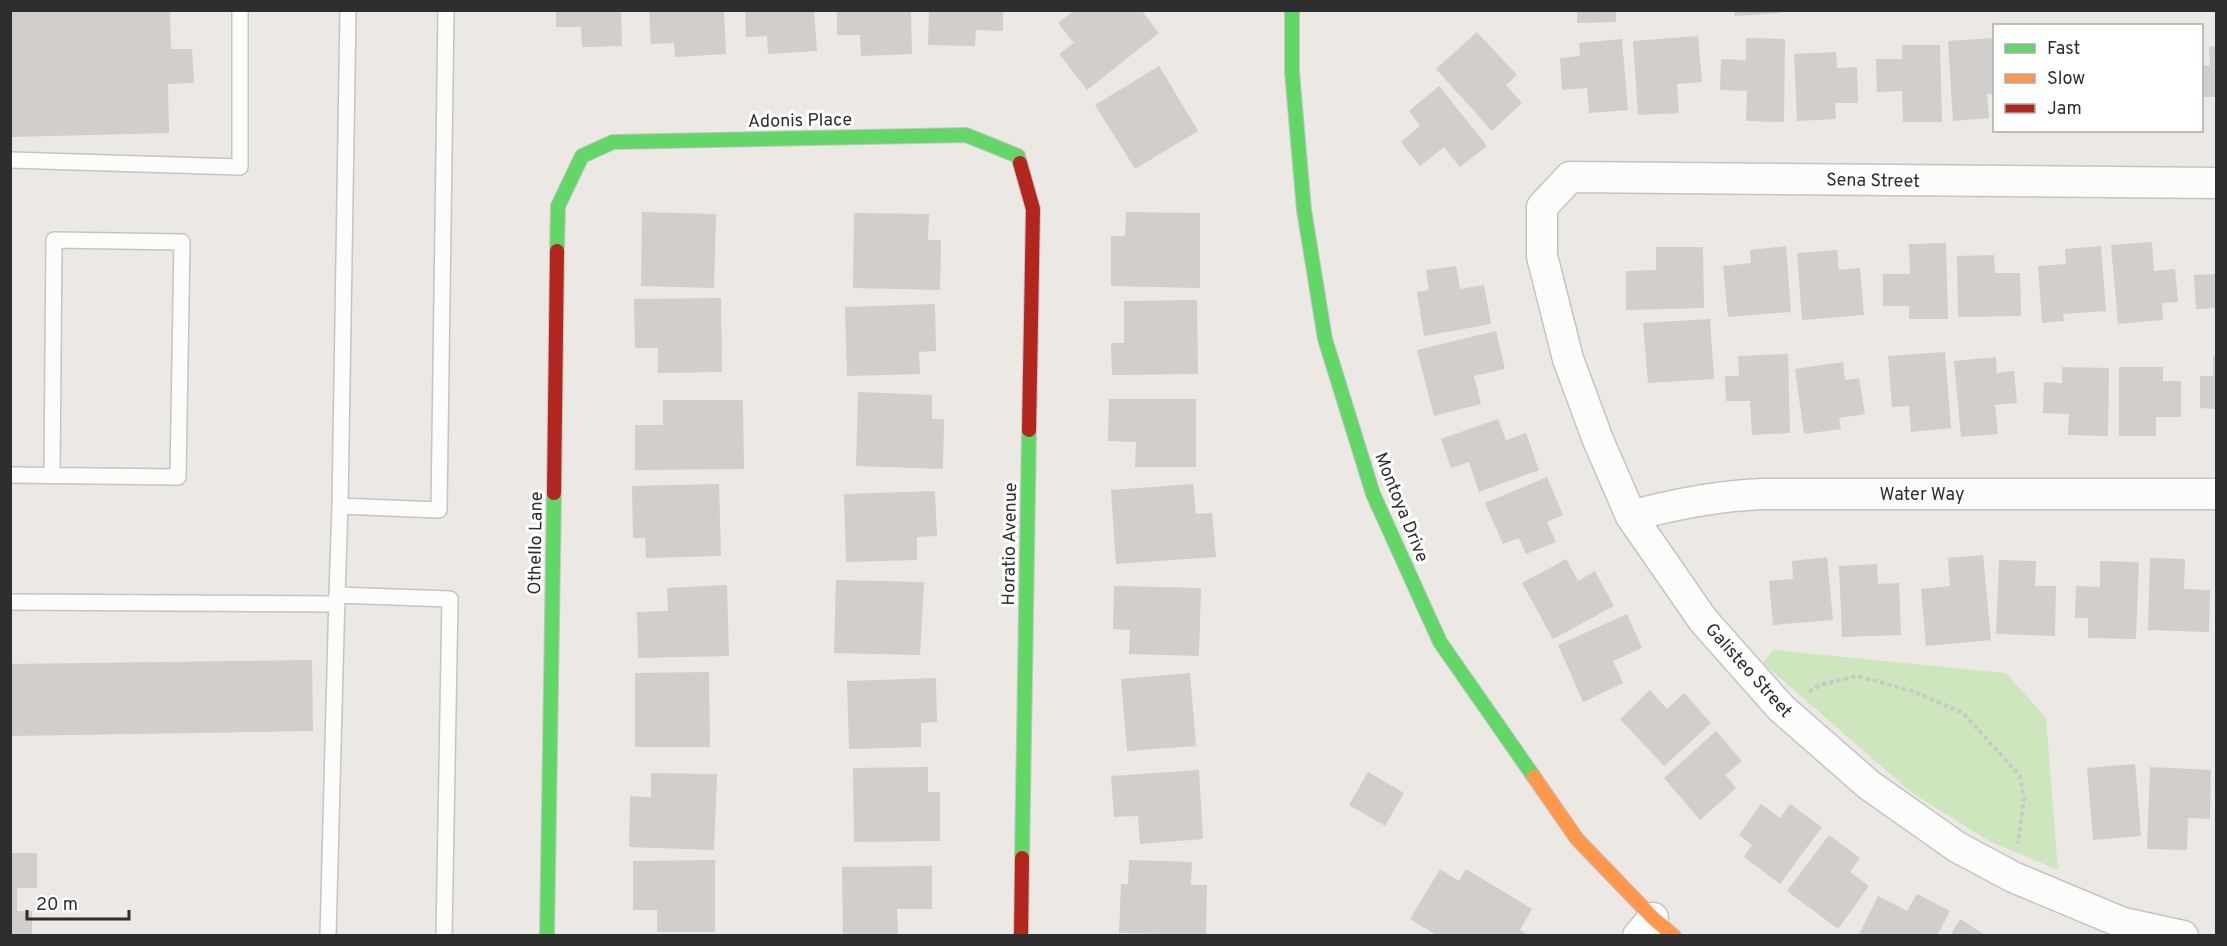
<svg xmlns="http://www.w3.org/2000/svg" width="2227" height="946" viewBox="0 0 2227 946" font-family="Overpass,sans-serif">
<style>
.green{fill:#cee6be}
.building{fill:#d1cecb}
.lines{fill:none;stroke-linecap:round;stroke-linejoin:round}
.lane-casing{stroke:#c5c4c5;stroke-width:18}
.street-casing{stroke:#c5c4c5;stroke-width:33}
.fast-casing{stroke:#c5c4c5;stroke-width:16}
.slow-casing{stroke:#c5c4c5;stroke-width:16}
.jam-casing{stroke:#c5c4c5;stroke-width:16}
.path{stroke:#c9c9c8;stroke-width:4;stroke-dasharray:4.5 3;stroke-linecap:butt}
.lane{stroke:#fcfcfb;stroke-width:15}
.street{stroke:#fcfcfb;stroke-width:30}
.fast{stroke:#63d668;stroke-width:14}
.slow{stroke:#ff974d;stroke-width:14}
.jam{stroke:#b3261e;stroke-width:14}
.labels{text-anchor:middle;stroke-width:6;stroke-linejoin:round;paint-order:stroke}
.street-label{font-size:18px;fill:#2e2e2e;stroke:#fff}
</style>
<rect width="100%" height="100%" fill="#ece8e4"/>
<polygon class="green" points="1773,650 2006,673 2046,718 2058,870 1989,841 1912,793 1763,663"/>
<g class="building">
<polygon points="10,10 170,10 171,49 192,49 194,83 168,84 169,133 10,137"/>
<polygon points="556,10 621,10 622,46 582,47 581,27 556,27"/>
<polygon points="649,10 724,10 726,54 675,57 674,43 651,44"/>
<polygon points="745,10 814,10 817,51 768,54 767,36 746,37"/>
<polygon points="837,10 911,10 912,54 861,56 860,35 837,35"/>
<polygon points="929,10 1003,10 1003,31 976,30 975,46 928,45"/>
<polygon points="1075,10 1141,10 1159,33 1087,90 1059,54 1074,43 1058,23"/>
<polygon points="1577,10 1616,10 1616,22 1577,23"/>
<polygon points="1734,10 1780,10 1780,13 1735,16"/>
<polygon points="1477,32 1517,75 1506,85 1522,103 1492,131 1436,69"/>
<polygon points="1698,36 1702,82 1677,84 1679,113 1638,115 1633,41"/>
<polygon points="1746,38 1785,39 1784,122 1746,121 1747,91 1720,90 1721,59 1746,60"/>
<polygon points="1994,38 1994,94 1987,94 1989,118 1953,121 1948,41"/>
<polygon points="1622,39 1628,110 1589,113 1587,88 1562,90 1560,58 1580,56 1579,43"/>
<polygon points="1902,45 1940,45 1942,122 1903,122 1902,91 1877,92 1876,59 1902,59"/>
<polygon points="2216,46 2216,97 2202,97 2202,66 2210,65 2209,47"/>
<polygon points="1836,52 1837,68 1857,67 1858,103 1835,103 1836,119 1797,121 1794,54"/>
<polygon points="1159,66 1198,131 1135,169 1095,105"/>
<polygon points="1439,86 1487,146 1460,167 1444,147 1420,166 1401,142 1420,126 1409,111"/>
<polygon points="642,212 716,214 714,288 641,286"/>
<polygon points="1126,212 1200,213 1200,288 1111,286 1111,236 1125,236"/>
<polygon points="854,213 929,214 928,240 941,240 940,290 853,288"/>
<polygon points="2152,242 2154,271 2175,269 2178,302 2162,303 2163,320 2118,324 2111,245"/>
<polygon points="1946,243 1948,319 1909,319 1909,306 1883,306 1883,274 1910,274 1909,244"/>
<polygon points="1786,246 1791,312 1728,317 1723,266 1751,263 1750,250"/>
<polygon points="2101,246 2106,311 2063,314 2064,321 2042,323 2038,266 2066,264 2065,249"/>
<polygon points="1656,247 1703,247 1704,308 1626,310 1626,271 1656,270"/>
<polygon points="1837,250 1839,270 1860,268 1864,315 1802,320 1797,253"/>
<polygon points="1994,255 1995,273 2020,273 2021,316 1958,317 1957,256"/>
<polygon points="1456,266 1460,289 1484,285 1491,324 1424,336 1417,292 1429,290 1426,270"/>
<polygon points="2216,274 2216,308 2196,309 2194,275"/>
<polygon points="721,298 722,372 658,373 658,348 635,348 634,299"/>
<polygon points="1197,300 1198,374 1112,375 1111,343 1124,343 1124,301"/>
<polygon points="935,304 936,351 919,352 920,374 847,376 845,307"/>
<polygon points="1710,319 1714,379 1648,383 1643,323"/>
<polygon points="1496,331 1505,369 1474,376 1481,404 1434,416 1417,350"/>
<polygon points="1945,352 1951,428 1911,432 1909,406 1892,407 1888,356"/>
<polygon points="1788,354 1790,433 1752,435 1750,401 1726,401 1725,376 1739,376 1738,356"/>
<polygon points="2213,356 2216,356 2216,409 2200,408 2200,376 2213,376"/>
<polygon points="1996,357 1997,373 2014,371 2017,403 1995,405 1998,434 1961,437 1954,361"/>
<polygon points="1843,362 1845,380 1859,378 1865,414 1839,418 1841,429 1804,434 1795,369"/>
<polygon points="2062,367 2109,368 2108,436 2068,435 2069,414 2043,413 2044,382 2062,383"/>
<polygon points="2119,367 2163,367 2163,381 2181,381 2181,417 2156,417 2156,436 2119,436"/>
<polygon points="858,392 932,395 932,419 944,419 943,469 856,466"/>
<polygon points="1109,399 1196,399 1196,467 1135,467 1136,442 1108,441"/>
<polygon points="663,400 743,400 744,469 635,470 635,425 663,425"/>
<polygon points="1498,419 1506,440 1526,433 1539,470 1479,492 1469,462 1451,468 1441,439"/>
<polygon points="1547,477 1563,515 1547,522 1556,542 1526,554 1519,538 1503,544 1485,503"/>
<polygon points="719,484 721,556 646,558 645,538 633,538 632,486"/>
<polygon points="1193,484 1196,514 1212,513 1216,557 1116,564 1111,490"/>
<polygon points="935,491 937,536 917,537 917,560 846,562 844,494"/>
<polygon points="1983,555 1991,640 1926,646 1921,589 1950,586 1948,558"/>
<polygon points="1827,557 1833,620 1773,625 1769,581 1793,579 1792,561"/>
<polygon points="2150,558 2185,559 2184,589 2210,590 2209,632 2148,630"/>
<polygon points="1566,559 1578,581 1595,571 1614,606 1553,639 1522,583"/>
<polygon points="1999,560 2036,561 2035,586 2056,586 2055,636 1996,634"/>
<polygon points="2100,561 2139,562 2136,639 2088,638 2088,618 2075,618 2076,586 2100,587"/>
<polygon points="1877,564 1878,584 1899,583 1901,635 1842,637 1839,566"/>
<polygon points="836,580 924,582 920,655 834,653"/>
<polygon points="727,585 729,656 638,658 637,612 668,611 667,588"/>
<polygon points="1114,586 1201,588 1199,656 1129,654 1130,630 1113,629"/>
<polygon points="1627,614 1642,648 1613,661 1623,683 1583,702 1558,645"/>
<polygon points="312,660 313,731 10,736 10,664"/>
<polygon points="709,672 710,747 635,747 635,673"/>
<polygon points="1190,673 1196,746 1127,751 1121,679"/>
<polygon points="936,678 937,722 921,723 921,747 849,749 847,681"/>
<polygon points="1650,690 1667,709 1684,693 1711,723 1664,766 1620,719"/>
<polygon points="1716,731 1742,761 1725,775 1736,788 1700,820 1664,778"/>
<polygon points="2135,764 2141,836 2093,840 2087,768"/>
<polygon points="928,767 928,792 940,792 940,841 854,842 853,768"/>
<polygon points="2150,767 2211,770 2210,819 2188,818 2187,850 2147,849"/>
<polygon points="1199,770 1203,839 1140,844 1138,816 1114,817 1111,776"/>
<polygon points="1368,772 1404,793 1385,826 1349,805"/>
<polygon points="651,773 717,774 714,850 629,847 630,796 651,797"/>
<polygon points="1761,804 1780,818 1790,804 1822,827 1780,884 1744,857 1752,845 1739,835"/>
<polygon points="1829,835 1860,858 1850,872 1869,886 1838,929 1787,891"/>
<polygon points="10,853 37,853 37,888 17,888 17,911 32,911 32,936 10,936"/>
<polygon points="715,860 715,932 657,932 657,910 633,910 633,861"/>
<polygon points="1129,860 1192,862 1191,885 1207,885 1206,935 1119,933 1121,884 1128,884"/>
<polygon points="932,866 932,909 897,909 898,935 843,936 842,867"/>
<polygon points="1440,869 1459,881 1466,869 1532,909 1520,930 1530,936 1438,936 1410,919"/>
<polygon points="1917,894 1950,911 1937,936 1858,936 1878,896 1907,911"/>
<polygon points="1960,919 1987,936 1950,936"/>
</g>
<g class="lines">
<defs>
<g id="lane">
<polyline points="348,10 340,506 439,510 446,10"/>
<polyline points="10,160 240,167 240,10"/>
<polyline points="10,475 178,477 182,242 54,240 52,475"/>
<polyline points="337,595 340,506"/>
<polyline points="10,602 336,604"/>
<polyline points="328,936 337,595 450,599 444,936"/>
</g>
<g id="street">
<path d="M1631,516C1675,504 1716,496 1761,494H2216"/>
<polyline points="1638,936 1653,918"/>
<polyline points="2183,936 2123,923 2013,877 1957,847 1869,785 1781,708 1703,620 1631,516 1598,440 1568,359 1542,256 1542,207 1570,177 2216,183"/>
</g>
<g id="fast">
<polyline points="1292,10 1292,72 1304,210 1325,339 1373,494 1440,642 1534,777"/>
<polyline points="557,251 558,206 582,156 613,142 966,135 1018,156 1020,163"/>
<polyline points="1022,858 1029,430"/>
<polyline points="547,936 554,493"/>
</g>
<polyline id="slow" points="1534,777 1577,839 1653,918 1674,936"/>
<g id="jam">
<polyline points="1020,163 1033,209 1029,430"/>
<polyline points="554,493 557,251"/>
<polyline points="1021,936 1022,858"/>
</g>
</defs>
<use href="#lane" class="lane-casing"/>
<use href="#street" class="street-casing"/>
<use href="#fast" class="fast-casing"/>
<use href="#slow" class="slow-casing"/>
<use href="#jam" class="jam-casing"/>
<polyline class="path" points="1809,692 1820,685 1857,676 1912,691 1963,713 2020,776 2024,798 2018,843"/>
<use href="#lane" class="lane"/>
<use href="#street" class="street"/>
<use href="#fast" class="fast"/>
<use href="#slow" class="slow"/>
<use href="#jam" class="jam"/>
</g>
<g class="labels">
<g class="street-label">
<text transform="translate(800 120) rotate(-1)" y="6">Adonis Place</text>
<text transform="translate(1873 180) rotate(1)" y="6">Sena Street</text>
<text x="1922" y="500">Water Way</text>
<text transform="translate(1402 507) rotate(68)" y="6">Montoya Drive</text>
<text transform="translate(535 543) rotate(-89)" y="6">Othello Lane</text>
<text transform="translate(1009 544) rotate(-89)" y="6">Horatio Avenue</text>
<text transform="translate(1749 670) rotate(48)" y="6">Galisteo Street</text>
</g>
</g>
<rect width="2227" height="946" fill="none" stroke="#2e2e2e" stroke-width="24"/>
<rect x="1993" y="24" width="210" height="108" fill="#ffffff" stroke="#ababab" stroke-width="1.5"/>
<rect x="2005" y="44" width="30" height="9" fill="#63d668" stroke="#ababab" stroke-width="1.5"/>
<text x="2047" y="54" font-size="18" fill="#2e2e2e">Fast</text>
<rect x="2005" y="74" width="30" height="9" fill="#ff974d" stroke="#ababab" stroke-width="1.5"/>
<text x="2047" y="84" font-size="18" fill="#2e2e2e">Slow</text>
<rect x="2005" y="104" width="30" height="9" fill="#b3261e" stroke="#ababab" stroke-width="1.5"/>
<text x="2047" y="114" font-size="18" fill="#2e2e2e">Jam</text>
<path d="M27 910v9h102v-9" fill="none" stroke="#2e2e2e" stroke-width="3"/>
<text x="36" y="910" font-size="18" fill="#2e2e2e" stroke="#ffffff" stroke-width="4.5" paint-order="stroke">20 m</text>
</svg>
